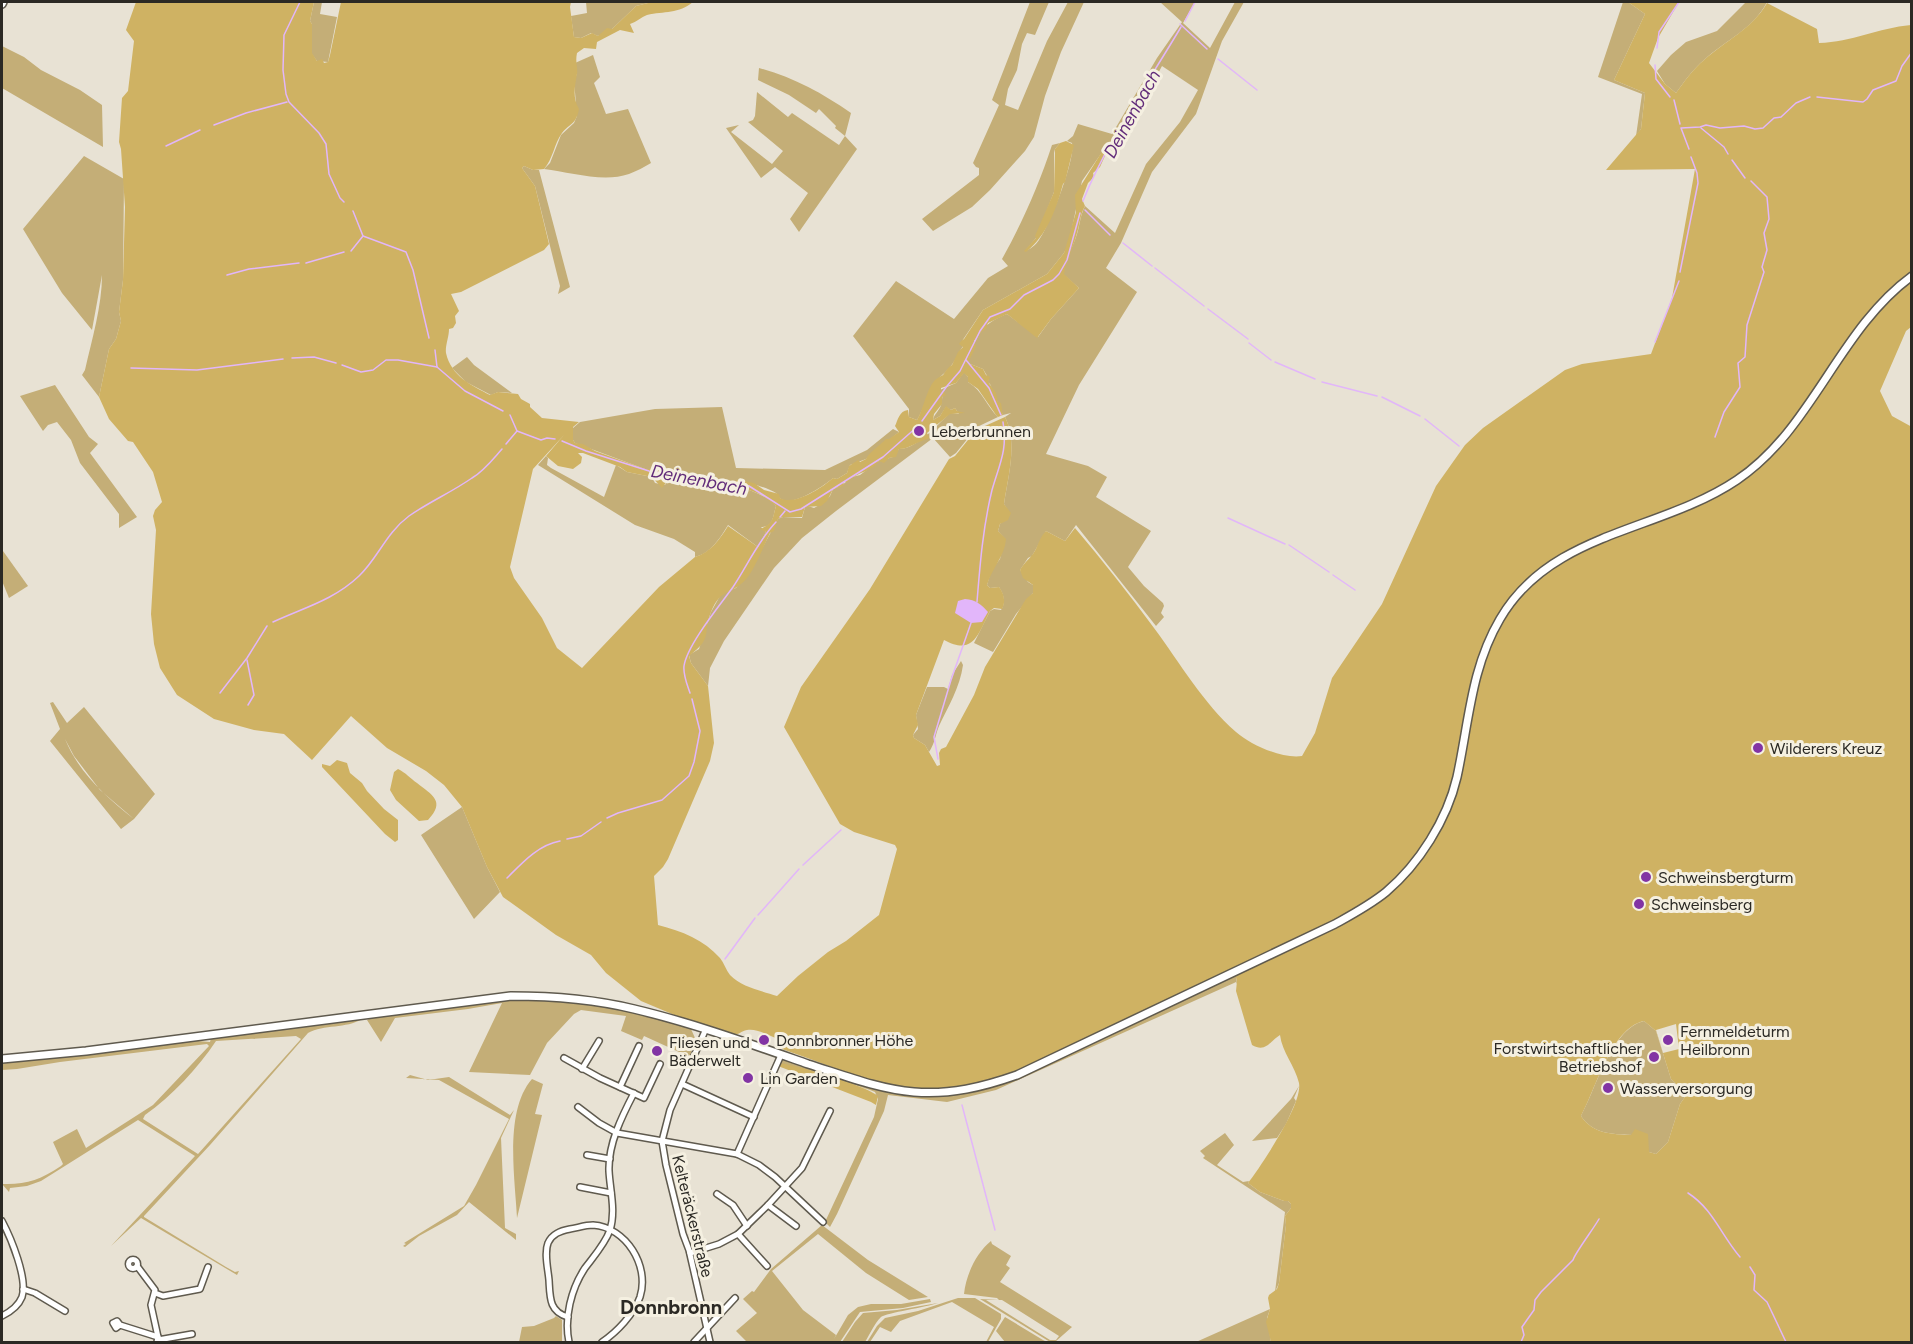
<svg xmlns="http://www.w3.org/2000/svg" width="1913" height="1344" viewBox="0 0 1913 1344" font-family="Figtree,sans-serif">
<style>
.green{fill:#c4ae77;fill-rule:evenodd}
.forest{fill:#cfb263;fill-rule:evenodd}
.water{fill:#e2b6fa}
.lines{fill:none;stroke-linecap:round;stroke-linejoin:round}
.stream{stroke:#e2b6fa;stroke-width:1.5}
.minor-casing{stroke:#5f5a4e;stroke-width:8}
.major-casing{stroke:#5f5a4e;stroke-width:10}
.minor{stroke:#fff;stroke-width:5}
.major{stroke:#fff;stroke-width:7}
.poi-dot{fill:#8234a4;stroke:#f5f0e1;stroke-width:2}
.labels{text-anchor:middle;stroke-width:6;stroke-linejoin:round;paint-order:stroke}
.poi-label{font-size:16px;fill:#2b2924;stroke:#f5f0e1;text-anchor:start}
.street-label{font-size:16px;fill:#2b2924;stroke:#f5f0e1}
.water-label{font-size:18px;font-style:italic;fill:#622c7a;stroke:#f5f0e1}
.quarter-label{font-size:20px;font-weight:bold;fill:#2b2924;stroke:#f5f0e1}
</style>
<rect width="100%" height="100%" fill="#e8e2d4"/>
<g class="green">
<polygon points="314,2 322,2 320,14 337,17 328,62 317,61 311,53 312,24 310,21"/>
<polygon points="586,2 652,2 636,6 612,29 598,36 591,33 581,38 574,37 571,16 587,13"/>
<polygon points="1030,2 1049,2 1035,35 1027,33 1022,44 1017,70 1008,89 1005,105 1018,110 1047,41 1068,2 1084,2 1061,52 1045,96 1034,137 1025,151 990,190 972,207 933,231 922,219 979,175 979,168 976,167 973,163 999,105 992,100"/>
<path d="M1160,2H1195L1183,23L1210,48L1235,2H1244L1222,41L1196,114L1152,172L1121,243L1106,268L1137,292L1079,385L1046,454L1088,466L1107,477L1096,497L1151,531L1128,567L1144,586L1163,603L1164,606L1161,613L1164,617L1156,626L1076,525L1065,541L1046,531L1032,556L1028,558L1020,570L1028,582L1033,585V593L1016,614L993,652L974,643L990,611L994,609L1001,610C1006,603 1004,594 999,587L990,588L987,585L991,571L1000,559L1005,539L998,531L1000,524L1010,514L1004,504C1008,476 1018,443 1005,417L1011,413L1003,415L990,384L987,382L989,379L983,369L968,363C974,338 982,323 1007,314L1038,337L1051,319L1079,288L1063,274C1065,260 1073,247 1077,234C1080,224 1080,216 1085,206L1115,233L1146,164L1180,122L1198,90L1162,66L1154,81L1146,87L1141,94L1135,111L1128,118L1123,132L1117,136L1111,146L1105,148L1082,181L1069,242L1064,253L1047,274L983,310L960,344L963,346C958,353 956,360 950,367C944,375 935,379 931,388C926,399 923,410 917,420L909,417V409L853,336L896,281L954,319L988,278L1008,266L1002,259C1022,223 1039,185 1052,145L1060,143L1055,149L1054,153V192L1036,238L1025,251C1029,250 1036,245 1039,240C1049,227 1076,159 1072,143L1067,141L1073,136L1078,124L1112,134L1157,58L1182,22Z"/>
<polygon points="1623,2 1628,2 1645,14 1614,80 1645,93 1641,129 1636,136 1642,94 1598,77"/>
<path d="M1746,2H1767C1753,29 1726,40 1704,60C1693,69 1684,82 1676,93L1665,84L1657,71L1671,55L1686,42L1717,31Z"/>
<polygon points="2,46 24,57 41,70 80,90 102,105 103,147 2,88"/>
<path d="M593,55L600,77L594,83L606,114L628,109L651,163C644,167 637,171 629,174C603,183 570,172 544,169L550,163L561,135L574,123L577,116L574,80L577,74L575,63Z"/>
<path d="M759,68C793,77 822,93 851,113L845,136L857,149L799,232L790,219L808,193L775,167L761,178L726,128L739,125L731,132L772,164L783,151L748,122L753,120L755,116L757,92L788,117L792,113L839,145L845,136L835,128L836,126L819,109L816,113L789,95L758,80Z"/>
<path d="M84,156L124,179L123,280L119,312L121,321L116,339L109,349L99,397L82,375L85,370C92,339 102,306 102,275L92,330L62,293L23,229Z"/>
<polygon points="524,166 533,170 539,170 570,287 558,294 560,286 535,186 522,168"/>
<polygon points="467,357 474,365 512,393 498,392 491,395 466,382 452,368"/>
<path d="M964,372L968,377V382C983,391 987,407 998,417L977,427L956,453L950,457L933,438L836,511L802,538L774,568L724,641L710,668L708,686L691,663L689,655L699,649L711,612L720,596L725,592L736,588L753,565L778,519L783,517L802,518L805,507L808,506L814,508L823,503L830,496L833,489L841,486L852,477L860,475L879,461L893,457L899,449C917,449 937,425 950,413L959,414L955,408L951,410L946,407L940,416L933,420C934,414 940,410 941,405C943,400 941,397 944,392L941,393L940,390L956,383Z"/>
<polygon points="55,385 89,437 98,444 90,453 137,517 119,528 119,514 80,463 71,440 57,422 48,425 43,431 20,396"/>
<path d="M722,407L736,468L825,470L867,450L893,429L899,432L889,440H886L866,459L850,465L847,473L837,479L833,478C824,486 795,505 783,500C777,497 780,497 776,493C768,488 742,479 732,482L695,475L666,474L656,469H645L575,443L573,440V428L580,422L655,409Z"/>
<path d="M546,456L548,458L547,465L551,468L604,497L616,465L627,472L652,477L655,483L665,485L668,480L673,478L702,482L704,480C727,485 760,488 776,506C773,515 774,527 761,527L766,532L758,547L728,525C720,538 711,553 695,557V552L674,539L635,525L538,465Z"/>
<polygon points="3,551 28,586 9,598 2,581 2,552"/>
<path d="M961,661L963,665C960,687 948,707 939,726C935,736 935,743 929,752L925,745L914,738L913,735L918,729L916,715L927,687H944L948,689L952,675Z"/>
<path d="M53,702L67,723L84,707L155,794L134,819L100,790L74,756L65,739C79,773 106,797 134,819L121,829L50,741L60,729L50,703Z"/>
<polygon points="462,807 487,867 500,892 474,919 421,835"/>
<polygon points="1236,975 1237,984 1236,982 1234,983 996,1090 947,1102 888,1095 884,1111 837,1214 830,1227 825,1222 874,1117 878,1099 875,1092 870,1090 819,1073 778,1063 781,1056 900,1093"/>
<polygon points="533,998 593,1003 659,1018 691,1029 695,1038 690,1057 644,1036 642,1040 621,1031 626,1016 581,1010 574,1014 547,1043 530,1075 469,1072 502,1003 468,1009 395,1018 381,1042 367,1020 375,1016 499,1000"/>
<path d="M362,1019C346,1029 324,1024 308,1033L210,1145L144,1216V1217L226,1267L235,1272L239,1271L237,1275L141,1218L111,1246L195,1156L138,1120L41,1181L27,1186L10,1188L9,1192L2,1184C25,1185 40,1180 61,1166L63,1164L53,1142L77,1129L86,1148L153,1105L209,1046L207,1044L60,1062L17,1069L2,1070V1061L186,1040L210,1042L211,1038ZM296,1036L301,1039L198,1154L143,1119L145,1115C172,1096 198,1068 216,1041Z"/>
<path d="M1644,1021L1656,1031L1671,1079L1687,1094L1680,1104L1668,1142L1656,1154L1649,1152L1632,1135C1612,1134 1593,1134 1581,1116C1596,1089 1611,1029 1644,1021Z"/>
<polygon points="410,1075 428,1080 449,1077 510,1115 514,1110 501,1138 505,1228 516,1234 516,1240 469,1202 457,1215 419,1236 405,1247 403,1246 406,1244 404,1243 464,1206 476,1185 509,1119 439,1080 406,1078"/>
<path d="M532,1079L543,1084L535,1114L542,1115L517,1218C515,1178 504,1111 532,1079Z"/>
<polygon points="1299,1086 1294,1098 1296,1101 1286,1124 1277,1138 1252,1141 1291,1099"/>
<polygon points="1225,1133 1234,1145 1217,1165 1243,1182 1249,1181 1248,1183 1260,1192 1284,1201 1288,1201 1291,1204 1291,1208 1285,1216 1286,1225 1279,1283 1275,1292 1285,1212 1203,1158 1205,1156 1200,1151"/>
<polygon points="822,1225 868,1260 928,1297 909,1300 866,1273 818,1234 772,1271 803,1310 836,1335 834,1339 848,1315 858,1307 871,1304 901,1304 930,1299 931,1302 903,1308 860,1312 840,1342 747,1342 736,1331 757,1313 743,1299 752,1291 754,1292 771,1269"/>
<path d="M991,1241L992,1244L1011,1256L1006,1265L1010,1268L1000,1282L1072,1327L1055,1342H1050L980,1299L999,1300L997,1298L964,1294C966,1275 976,1253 991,1241ZM986,1300H1002L1059,1336L1056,1340H1050Z"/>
<polygon points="958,1298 975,1298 1001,1314 1001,1319 988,1342 986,1342 994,1327 952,1302 900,1321 891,1332 880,1327 870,1342 867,1342 877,1326 885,1318 918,1311"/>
<path d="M938,1303C927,1307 886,1313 881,1317C874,1324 870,1334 865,1342H842L855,1322L863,1313L897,1310Z"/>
<polygon points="1270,1309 1267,1318 1271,1342 1196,1342"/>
<polygon points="556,1316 562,1320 562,1342 519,1342 522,1327 534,1326 554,1318"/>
<polygon points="1005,1317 1043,1340 1047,1342 1005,1342 996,1331"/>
</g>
<g class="forest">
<path d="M136,2H314L310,21L312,24V53L317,61L322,59L324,63L328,62L330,55L341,2H571L570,7L574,37L581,38L592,33L598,36L607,28L612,29L636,6L652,2H693C679,14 664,11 647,15C641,17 637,22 630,24L634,33L620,30L597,42L596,49L584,48L577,53C575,62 578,68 577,74C575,86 572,97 579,109C576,125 570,123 562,133C554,144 553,159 544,169L533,170L524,166L522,168L535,186L549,244L544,250L461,292L451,294L459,311L455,316L456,323L453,328L449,329C449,337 445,346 446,353C451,376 471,385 490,395L498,392L518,394L521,399L530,404V407L542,418L579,422L573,427V440L575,443L583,444L595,451L645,469H656L666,474L691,473L703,477L732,482L739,480L754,483L764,490L779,494L780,498C794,506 822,488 833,478L837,479L847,473L849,466L858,460L860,462L866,459C869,452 880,446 886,439H889L899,432L895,426C898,420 899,411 908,410L909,417L917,420C924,408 926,390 935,380C937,378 940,377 943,375C946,371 948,367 952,365L958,352L963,347L959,344L961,341L964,339L983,310L1047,274L1064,253L1076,212L1075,195L1103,150L1108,149L1100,167L1093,173L1094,177L1088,183L1082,199L1085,206C1080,215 1080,223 1077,233C1073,248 1066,261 1064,274L1079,288L1051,319L1037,338L1007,314L988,323L986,329L981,332L974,341L976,346L968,363L983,369L986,375L990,377L988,382L996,393L998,402L1001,403L1003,415L998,417L996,415L978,389L968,382V377L964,373L956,383L941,388V392H944L946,395L942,397V404L934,414L933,420L940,416L946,406L951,410L955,408L957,411L965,413L950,414L927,433L929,437L928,439C917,441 910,449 899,449L896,457L889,458L884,463L879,461C872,472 856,472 848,482H844L843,486L833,489L827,501L821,506L805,507L802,517H783L778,519L774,531L770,533C764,545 755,568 747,578C733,595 721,587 711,612C702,634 714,637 689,656L691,663L708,686L714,743L710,761L668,859L663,867L654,876L658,925C682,931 704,940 720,958C724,963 726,970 730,975C741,987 762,991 777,996L798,976L828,952L846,941L879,915L897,849L895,845L854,832L840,824L784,727L801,687L870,589L949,459L955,456L976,430L1005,417C1018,443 1008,476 1004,504L1011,513L1008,520L1000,524L998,531L1006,539C1005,556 992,568 987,585L990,588L999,587C1004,593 1006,602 1002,609L994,608L990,611C978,634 974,656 944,640L916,715L918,725L913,735L914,738L925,745L937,766L940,765L939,753L941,749L946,747L974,695L985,667L1026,599L1033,593V585L1023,578L1020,570C1024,563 1029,559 1033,554C1038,547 1039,538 1046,531L1065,541L1075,528C1102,560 1129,594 1154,628C1180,663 1203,703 1236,732C1251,745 1282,759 1302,756L1315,733L1332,678L1382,604L1436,486L1465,445L1483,428L1565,370L1582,364L1651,354L1672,298L1695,169L1606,170L1641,129L1645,93L1614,80L1645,14L1628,2H1679L1658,38L1649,63L1665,84L1676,93C1684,82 1693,69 1704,60C1725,41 1752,29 1767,3L1817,29L1819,43C1852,42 1878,28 1911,25V327L1906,331L1880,391L1892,416L1912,427L1911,1342H1271L1266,1322L1270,1309L1268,1298L1269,1295L1277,1289L1279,1283L1286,1225L1285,1216L1291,1208V1204L1288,1201H1284L1260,1192L1248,1183C1261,1166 1303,1104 1299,1083C1295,1066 1282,1052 1280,1035C1270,1041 1266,1053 1252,1045L1236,991L1237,981L1234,969L1015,1073C919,1107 873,1081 782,1049L778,1039C769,1036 757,1028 747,1030C741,1031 739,1035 732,1035L684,1019L641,1001L606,973L591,955L556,935L503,897L487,867L462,807L444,785L426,771L387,748L351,716L312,760L284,734L254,730L214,719L177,695L160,668L154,644L151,614L156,530L153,516L155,510L162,502L153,472L133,442L128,441L109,419L99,397L109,349L116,339L121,321L119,312L123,280L125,207L121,149L119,142L122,98L128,91L134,41L126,30ZM564,435L546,456L558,466L573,469L581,463L582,457L578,453H583L620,467L627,472L652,477L662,488L668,480L673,478L702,482L705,480L744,488L762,495L776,506C772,520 774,523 760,529L766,532L758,547L728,526C720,539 710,553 695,557L659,587L582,668L557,648L542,618L514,578L510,567L533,469ZM1644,1021L1656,1031L1671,1079L1687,1094L1680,1104L1668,1142L1656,1154L1649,1152L1648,1134L1635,1129L1631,1135C1612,1134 1593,1134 1581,1116C1596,1089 1611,1028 1644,1021ZM1676,1024L1679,1049L1663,1053L1656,1030Z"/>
<path d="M1066,141L1074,145L1065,182L1063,184C1056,210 1047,235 1026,252L1024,251L1036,238L1035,236L1054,192L1055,149L1060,143Z"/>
<polygon points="337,760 347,763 350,773 362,783 367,791 384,809 398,820 398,840 395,842 385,834 322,767 322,764 330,766"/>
<path d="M398,769C406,773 410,778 417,783C432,795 446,801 428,820L419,821L396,800L390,790L394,772Z"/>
<path d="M778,1063C794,1064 867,1086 878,1096L876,1105L871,1102L778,1066Z"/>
</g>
<path class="water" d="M965,599C976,600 981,604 988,612L982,622L971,623L955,613L958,601Z"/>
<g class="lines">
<g class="stream">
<polyline points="300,2 284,35 283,70 286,94 289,102 319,133 326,144 329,174 340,198 344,202"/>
<polyline points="1185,21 1195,2"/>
<polyline points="1180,24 1207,49"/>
<polyline points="1657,48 1659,32 1679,2"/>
<polyline points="1218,59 1257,90"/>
<polyline points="1655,65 1656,79 1670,97"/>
<polyline points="1817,97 1863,102 1867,99 1873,90 1896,81 1902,66 1912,52"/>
<polyline points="1674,100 1680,124"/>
<polyline points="214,125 246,113 287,102"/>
<polyline points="1701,128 1724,147 1728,154"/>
<polyline points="166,146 200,130"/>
<polyline points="1689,149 1681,128 1700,127 1706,125 1720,128 1744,126 1755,129 1763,128 1774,118 1781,117 1796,103 1810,97"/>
<polyline points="1732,160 1745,178"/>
<path d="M1083,201C1106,143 1149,81 1181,27"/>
<polyline points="1085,210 1110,235"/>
<polyline points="353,211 363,236 406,252 413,270 429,338"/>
<polyline points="1123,243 1152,266"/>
<polyline points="351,251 363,236"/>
<polyline points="306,263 344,252"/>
<polyline points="1155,268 1204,306"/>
<polyline points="1680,272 1698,183 1697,173 1691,157"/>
<polyline points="227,275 249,269 299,263"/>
<polyline points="1208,309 1248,339"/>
<polyline points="1655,342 1679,281"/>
<polyline points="1249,343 1271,360"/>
<polyline points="435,350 437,367 465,391 503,411"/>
<polyline points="292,358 314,357 336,363"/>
<polyline points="966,360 989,388 1001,415"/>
<polyline points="1275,362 1315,379"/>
<polyline points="342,365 361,372 373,370 386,360 398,360 437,367"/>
<polyline points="131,368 197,370 283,359"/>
<polyline points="1322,382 1377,396"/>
<polyline points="1382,397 1420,416"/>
<polyline points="510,415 517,431 541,440 547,438 555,439"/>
<polyline points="1425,419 1459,446"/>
<polyline points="922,421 947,386 960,371 980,331 990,317 1010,309 1024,295 1053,280 1059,274 1067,260 1080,213"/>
<polyline points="1715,437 1724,412 1740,387 1738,363 1745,357 1747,325 1764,272 1762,267 1767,250 1764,233 1769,219 1767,197 1751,181"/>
<polyline points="562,441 586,451 649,471 749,486 790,512 801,509 883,457 918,426"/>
<polyline points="506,444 517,431"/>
<polyline points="780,517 785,511"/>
<polyline points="1228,518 1285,544"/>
<polyline points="1289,545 1329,572"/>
<polyline points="1333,575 1355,590"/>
<path d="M977,602C980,564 983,527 992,490C999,465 1008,450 1003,422"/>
<path d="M273,622C303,608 334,600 359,576C378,558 386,533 409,516C429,502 452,492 472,478C484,471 493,459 502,449"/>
<polyline points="247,660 254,695 248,705"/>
<polyline points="220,693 247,658 267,626"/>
<path d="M690,693C687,684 683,675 684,666C687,645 720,605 733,587C747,566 758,541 776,522"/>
<polyline points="938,759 934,737 951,680 971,623"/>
<polyline points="607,818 618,813 662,800 689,776 694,762 700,731 692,699"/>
<polyline points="567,839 581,836 601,822"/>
<polyline points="803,865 841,830"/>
<path d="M507,878C522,863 538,845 560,841"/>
<polyline points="758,915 799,869"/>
<polyline points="725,959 755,918"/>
<polyline points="962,1105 995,1230"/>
<path d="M1688,1193C1713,1209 1721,1235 1740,1257"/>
<polyline points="1750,1267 1755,1275 1754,1290 1767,1302 1786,1342"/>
<path d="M1521,1342L1524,1335L1522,1327L1534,1310L1535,1300L1541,1292L1573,1260C1575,1253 1594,1228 1599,1219"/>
</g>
<defs>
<g id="minor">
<polyline points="705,1031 670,1110 662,1141 666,1165 683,1234 689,1250 710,1342"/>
<polyline points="564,1058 600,1078 644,1098 660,1064"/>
<polyline points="582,1069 599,1041"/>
<polyline points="682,1084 754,1117"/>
<polyline points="620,1087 639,1046"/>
<polyline points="578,1107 599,1123 617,1133 737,1154 759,1165 775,1177 823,1222"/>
<polyline points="737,1154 781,1055"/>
<polyline points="587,1155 610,1159"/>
<polyline points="580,1187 611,1193"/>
<polyline points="717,1194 733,1205 747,1226"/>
<polyline points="768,1205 796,1226"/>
<path d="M2,1221C11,1238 28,1279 22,1297C18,1307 10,1312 2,1316"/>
<polyline points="738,1234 767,1266"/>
<polyline points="690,1253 719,1244 738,1234 768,1205 802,1168 830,1111"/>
<circle cx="133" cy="1264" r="4.5"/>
<polyline points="137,1266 155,1290 151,1305 158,1337 157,1342"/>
<polyline points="23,1289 35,1293 65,1311"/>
<polyline points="155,1293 163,1296 200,1289 208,1267"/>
<path d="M568,1317C549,1312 550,1297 549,1280C548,1269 544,1253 548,1243C552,1234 560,1231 570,1229C577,1228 585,1225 593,1225C626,1227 650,1266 640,1297C634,1314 617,1332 602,1342"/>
<polyline points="120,1325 116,1328 113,1323 117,1321 120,1325 158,1337"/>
<polyline points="158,1340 192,1334"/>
<path d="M569,1342C564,1318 571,1289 585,1268C594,1256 605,1244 610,1230C616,1211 610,1190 609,1171C608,1144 622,1116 634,1093"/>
<polyline points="694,1342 735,1298"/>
</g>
<g id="major">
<polyline points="2,4 3,2"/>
<path d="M2,1059L86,1051L511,996C553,996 593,999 634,1009C693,1023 751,1044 808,1064C843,1075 878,1089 914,1092C950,1095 983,1087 1017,1075L1335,924C1353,914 1370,905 1386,892C1419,864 1447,820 1457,777C1469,722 1471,668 1500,619C1551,531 1660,532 1737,480C1813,429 1838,330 1912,276"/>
</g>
</defs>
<use href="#minor" class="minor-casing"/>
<use href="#major" class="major-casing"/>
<use href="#minor" class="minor"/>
<use href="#major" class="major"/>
</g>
<g class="poi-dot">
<circle cx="919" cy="431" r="6"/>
<circle cx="1758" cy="748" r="6"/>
<circle cx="1646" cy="877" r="6"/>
<circle cx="1639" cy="904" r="6"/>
<circle cx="764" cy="1040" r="6"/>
<circle cx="1668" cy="1040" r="6"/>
<circle cx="657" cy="1051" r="6"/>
<circle cx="1654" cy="1057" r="6"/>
<circle cx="748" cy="1078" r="6"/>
<circle cx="1608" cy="1088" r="6"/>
</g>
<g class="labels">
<g class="poi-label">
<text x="931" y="437">Leberbrunnen</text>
<text x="1770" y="754">Wilderers Kreuz</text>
<text x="1658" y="883">Schweinsbergturm</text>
<text x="1651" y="910">Schweinsberg</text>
<text x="1680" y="1037">Fernmeldeturm<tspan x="1680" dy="18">Heilbronn</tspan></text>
<text x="776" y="1046">Donnbronner Höhe</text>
<text x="669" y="1048">Fliesen und<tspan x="669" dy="18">Bäderwelt</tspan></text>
<text x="1642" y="1054" text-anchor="end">Forstwirtschaftlicher<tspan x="1642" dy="18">Betriebshof</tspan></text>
<text x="760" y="1084">Lin Garden</text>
<text x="1620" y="1094">Wasserversorgung</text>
</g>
<g class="street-label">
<text transform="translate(693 1216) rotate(76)" y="6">Kelteräckerstraße</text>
</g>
<g class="water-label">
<text transform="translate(1132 114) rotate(-61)" y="6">Deinenbach</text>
<text transform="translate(699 480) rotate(11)" y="6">Deinenbach</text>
</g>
<g class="quarter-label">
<text x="671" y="1314">Donnbronn</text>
</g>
</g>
<rect width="1913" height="1344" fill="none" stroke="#2b2924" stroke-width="6"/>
</svg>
